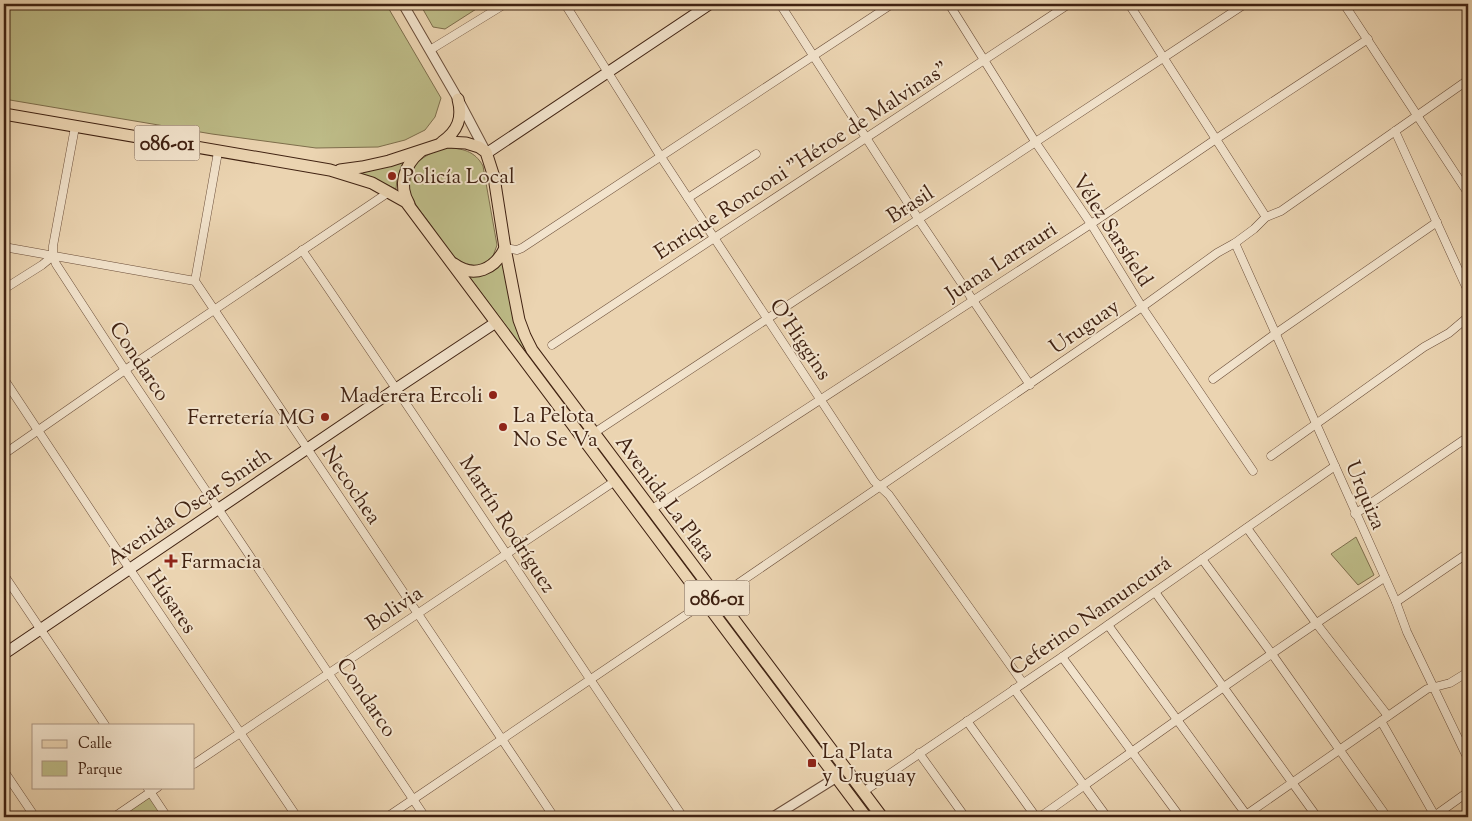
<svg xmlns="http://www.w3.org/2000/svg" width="1472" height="821" viewBox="0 0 1472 821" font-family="'Sorts Mill Goudy',serif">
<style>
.green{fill:#bdbb87;stroke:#7e6e4c}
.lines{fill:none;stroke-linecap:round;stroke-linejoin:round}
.minor-casing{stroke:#6b4e3a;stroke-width:9}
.tertiary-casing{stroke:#6b4e3a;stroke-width:11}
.secondary-casing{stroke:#402212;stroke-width:12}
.primary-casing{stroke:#402212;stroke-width:13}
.minor{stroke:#f2e3cc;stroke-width:8}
.tertiary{stroke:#f2e3cc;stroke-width:9}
.secondary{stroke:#f2e3cc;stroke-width:10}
.primary{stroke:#ebd4b1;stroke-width:11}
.poi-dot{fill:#8f2418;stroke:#f2e3cc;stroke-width:2}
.labels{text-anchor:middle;stroke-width:4;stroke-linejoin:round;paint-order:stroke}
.shield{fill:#f2e3cc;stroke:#755c4a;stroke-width:1}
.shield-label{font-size:20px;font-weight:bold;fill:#402212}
.street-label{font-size:21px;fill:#402212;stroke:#f2e3cc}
.poi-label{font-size:21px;fill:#402212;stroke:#f2e3cc;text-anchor:start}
</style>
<rect width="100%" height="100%" fill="#ebd4b1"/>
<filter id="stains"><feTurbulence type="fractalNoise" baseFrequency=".004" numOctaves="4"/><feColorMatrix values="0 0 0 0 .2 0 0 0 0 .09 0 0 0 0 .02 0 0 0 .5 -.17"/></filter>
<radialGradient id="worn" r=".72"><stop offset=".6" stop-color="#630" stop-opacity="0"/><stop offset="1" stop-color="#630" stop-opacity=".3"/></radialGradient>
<g class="green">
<polygon points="4,4 386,4 441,98 435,117 425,130 405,140 378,147 316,148 212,134 4,99"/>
<polygon points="420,4 484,4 445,29 433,27"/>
<path d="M446,148C462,148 475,151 483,166L497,245L492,259L480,266C452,265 445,245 430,224C423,214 413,203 409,192C402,167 426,153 446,148Z"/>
<polygon points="402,162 403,163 397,179 396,189 374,179 358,174"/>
<polygon points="502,259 516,328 525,349 876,817 873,817 468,275"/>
<polygon points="1356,537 1374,575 1358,585 1331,554"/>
<polygon points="151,792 167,817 114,817"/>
</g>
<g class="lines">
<defs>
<g id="minor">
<polyline points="565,4 661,157 874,481 889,495 1023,683"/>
<polyline points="780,4 919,220 1030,385"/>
<polyline points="949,4 1036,143 1091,224 1142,307 1253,471"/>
<polyline points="1129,4 1266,217"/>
<polyline points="1344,4 1468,193"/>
<polyline points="430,50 505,4"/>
<polyline points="75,127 53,246 53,256 56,264 125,370 425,817"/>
<polyline points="1395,131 1468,291"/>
<polyline points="218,152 195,281 554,817"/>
<polyline points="688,198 756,154"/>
<polyline points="1235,243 1396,602 1407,632 1468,759"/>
<polyline points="4,247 195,281"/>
<polyline points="505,248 517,250 522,248 892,4"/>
<path d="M302,250C431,438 555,629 683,817"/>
<polyline points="4,289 42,265 53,256"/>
<polyline points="552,345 1069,4"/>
<polyline points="4,379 129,568 297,817"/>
<polyline points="1213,379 1275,334 1437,222"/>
<polyline points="594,433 1245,4"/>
<polyline points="4,454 125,370 389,192"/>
<polyline points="1271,456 1424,347 1449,333 1468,317"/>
<polyline points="652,509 1091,224 1216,139 1368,39"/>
<polyline points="1355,514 1468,437"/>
<polyline points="1247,528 1316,623 1388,716"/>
<polyline points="1202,559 1272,654 1387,817"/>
<polyline points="4,575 105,725"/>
<polyline points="1155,592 1317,817"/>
<polyline points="717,598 1142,307 1217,253 1235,243 1254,229 1266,217 1281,211 1468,80"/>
<polyline points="1396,602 1468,553"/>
<polyline points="1108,625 1248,817"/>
<polyline points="1062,657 1180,817"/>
<polyline points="1014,689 1107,817"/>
<polyline points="967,721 1036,817"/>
<polyline points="1381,721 1435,816"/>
<polyline points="919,753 965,817"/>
<polyline points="194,764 615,481"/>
<polyline points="4,771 35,817"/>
<polyline points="147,787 167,817"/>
<polyline points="863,792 1062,657 1335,466"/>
<polyline points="114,817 158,787"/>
<polyline points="387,817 705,602"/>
<path d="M1040,817C1154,736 1267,655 1384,578"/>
<polyline points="1243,817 1427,689 1450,683 1468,672"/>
<polyline points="1433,817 1468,792"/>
</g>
<g id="tertiary">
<polyline points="403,4 458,99 486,152"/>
<polyline points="773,817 837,777"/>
</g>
<g id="secondary">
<polyline points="487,153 710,4"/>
<polyline points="4,654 397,388 495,323"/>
</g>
<g id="primary">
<polyline points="4,114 330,170 372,183 406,202 866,817"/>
<path d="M442,142C458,131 463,118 458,99"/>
<polyline points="340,170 362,167 389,161 447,142 466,143 479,147 486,152 494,177 505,248 519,320 525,336 532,350 882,817"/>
<path d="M409,204C398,186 404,165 420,152"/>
<path d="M454,264C474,279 495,269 505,248"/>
</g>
</defs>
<use href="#minor" class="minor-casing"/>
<use href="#tertiary" class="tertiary-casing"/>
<use href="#secondary" class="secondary-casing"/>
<use href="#primary" class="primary-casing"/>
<use href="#minor" class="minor"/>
<use href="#tertiary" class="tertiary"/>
<use href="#secondary" class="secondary"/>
<use href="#primary" class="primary"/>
</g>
<g class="poi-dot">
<circle cx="392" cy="176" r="5"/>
<circle cx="493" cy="395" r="5"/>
<circle cx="325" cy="417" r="5"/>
<circle cx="503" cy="427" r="5"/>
<path d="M168.5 553.5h5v5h5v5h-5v5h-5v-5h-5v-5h5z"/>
<rect x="807" y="758" width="10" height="10" rx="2.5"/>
</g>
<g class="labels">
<g class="shield">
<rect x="134.5" y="125.5" width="65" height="35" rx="4"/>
<rect x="684.5" y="580.5" width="65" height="35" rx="4"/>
</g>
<g class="shield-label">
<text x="167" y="150">086-01</text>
<text x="717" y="605">086-01</text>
</g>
<g class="street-label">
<text transform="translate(801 160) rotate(-33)" y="7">Enrique Ronconi "Héroe de Malvinas"</text>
<text transform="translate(910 204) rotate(-33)" y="7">Brasil</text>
<text transform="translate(1113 230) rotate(57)" y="7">Vélez Sarsfield</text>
<text transform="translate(1001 261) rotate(-33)" y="7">Juana Larrauri</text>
<text transform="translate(1084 326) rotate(-35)" y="7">Uruguay</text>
<text transform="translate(801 339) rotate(56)" y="7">O'Higgins</text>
<text transform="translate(140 361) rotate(56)" y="7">Condarco</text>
<text transform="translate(352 485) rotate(56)" y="7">Necochea</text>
<text transform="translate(1366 495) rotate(67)" y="7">Urquiza</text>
<text transform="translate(666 498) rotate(53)" y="7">Avenida La Plata</text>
<text transform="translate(189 506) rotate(-34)" y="7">Avenida Oscar Smith</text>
<text transform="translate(508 524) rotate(57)" y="7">Martín Rodríguez</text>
<text transform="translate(172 601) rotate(56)" y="7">Húsares</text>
<text transform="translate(394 608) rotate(-34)" y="7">Bolivia</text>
<text transform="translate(1090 615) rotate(-35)" y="7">Ceferino Namuncurá</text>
<text transform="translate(367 697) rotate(56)" y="7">Condarco</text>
</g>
<g class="poi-label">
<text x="402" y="183">Policía Local</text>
<text x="483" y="402" text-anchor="end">Maderera Ercoli</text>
<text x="513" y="422">La Pelota<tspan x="513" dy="24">No Se Va</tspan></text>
<text x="315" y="424" text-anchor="end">Ferretería MG</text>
<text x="181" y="568">Farmacia</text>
<text x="822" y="758">La Plata<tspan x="822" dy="24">y Uruguay</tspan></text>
</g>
</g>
<rect width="1472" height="821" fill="none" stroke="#ebd4b1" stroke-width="20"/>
<rect x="5" y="5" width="1462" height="811" fill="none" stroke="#402212" stroke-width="2.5"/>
<rect x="10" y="10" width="1452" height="801" fill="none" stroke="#402212"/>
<rect x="32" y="724" width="162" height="65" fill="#f2e3cc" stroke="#ab9682"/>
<rect x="42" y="740" width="25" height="8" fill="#ebd4b1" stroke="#ab9682"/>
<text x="78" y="748" font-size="15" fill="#402212">Calle</text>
<rect x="42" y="761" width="25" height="15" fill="#bdbb87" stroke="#ab9682"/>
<text x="78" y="774" font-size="15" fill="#402212">Parque</text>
<rect width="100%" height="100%" filter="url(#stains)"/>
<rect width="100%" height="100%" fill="url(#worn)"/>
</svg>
